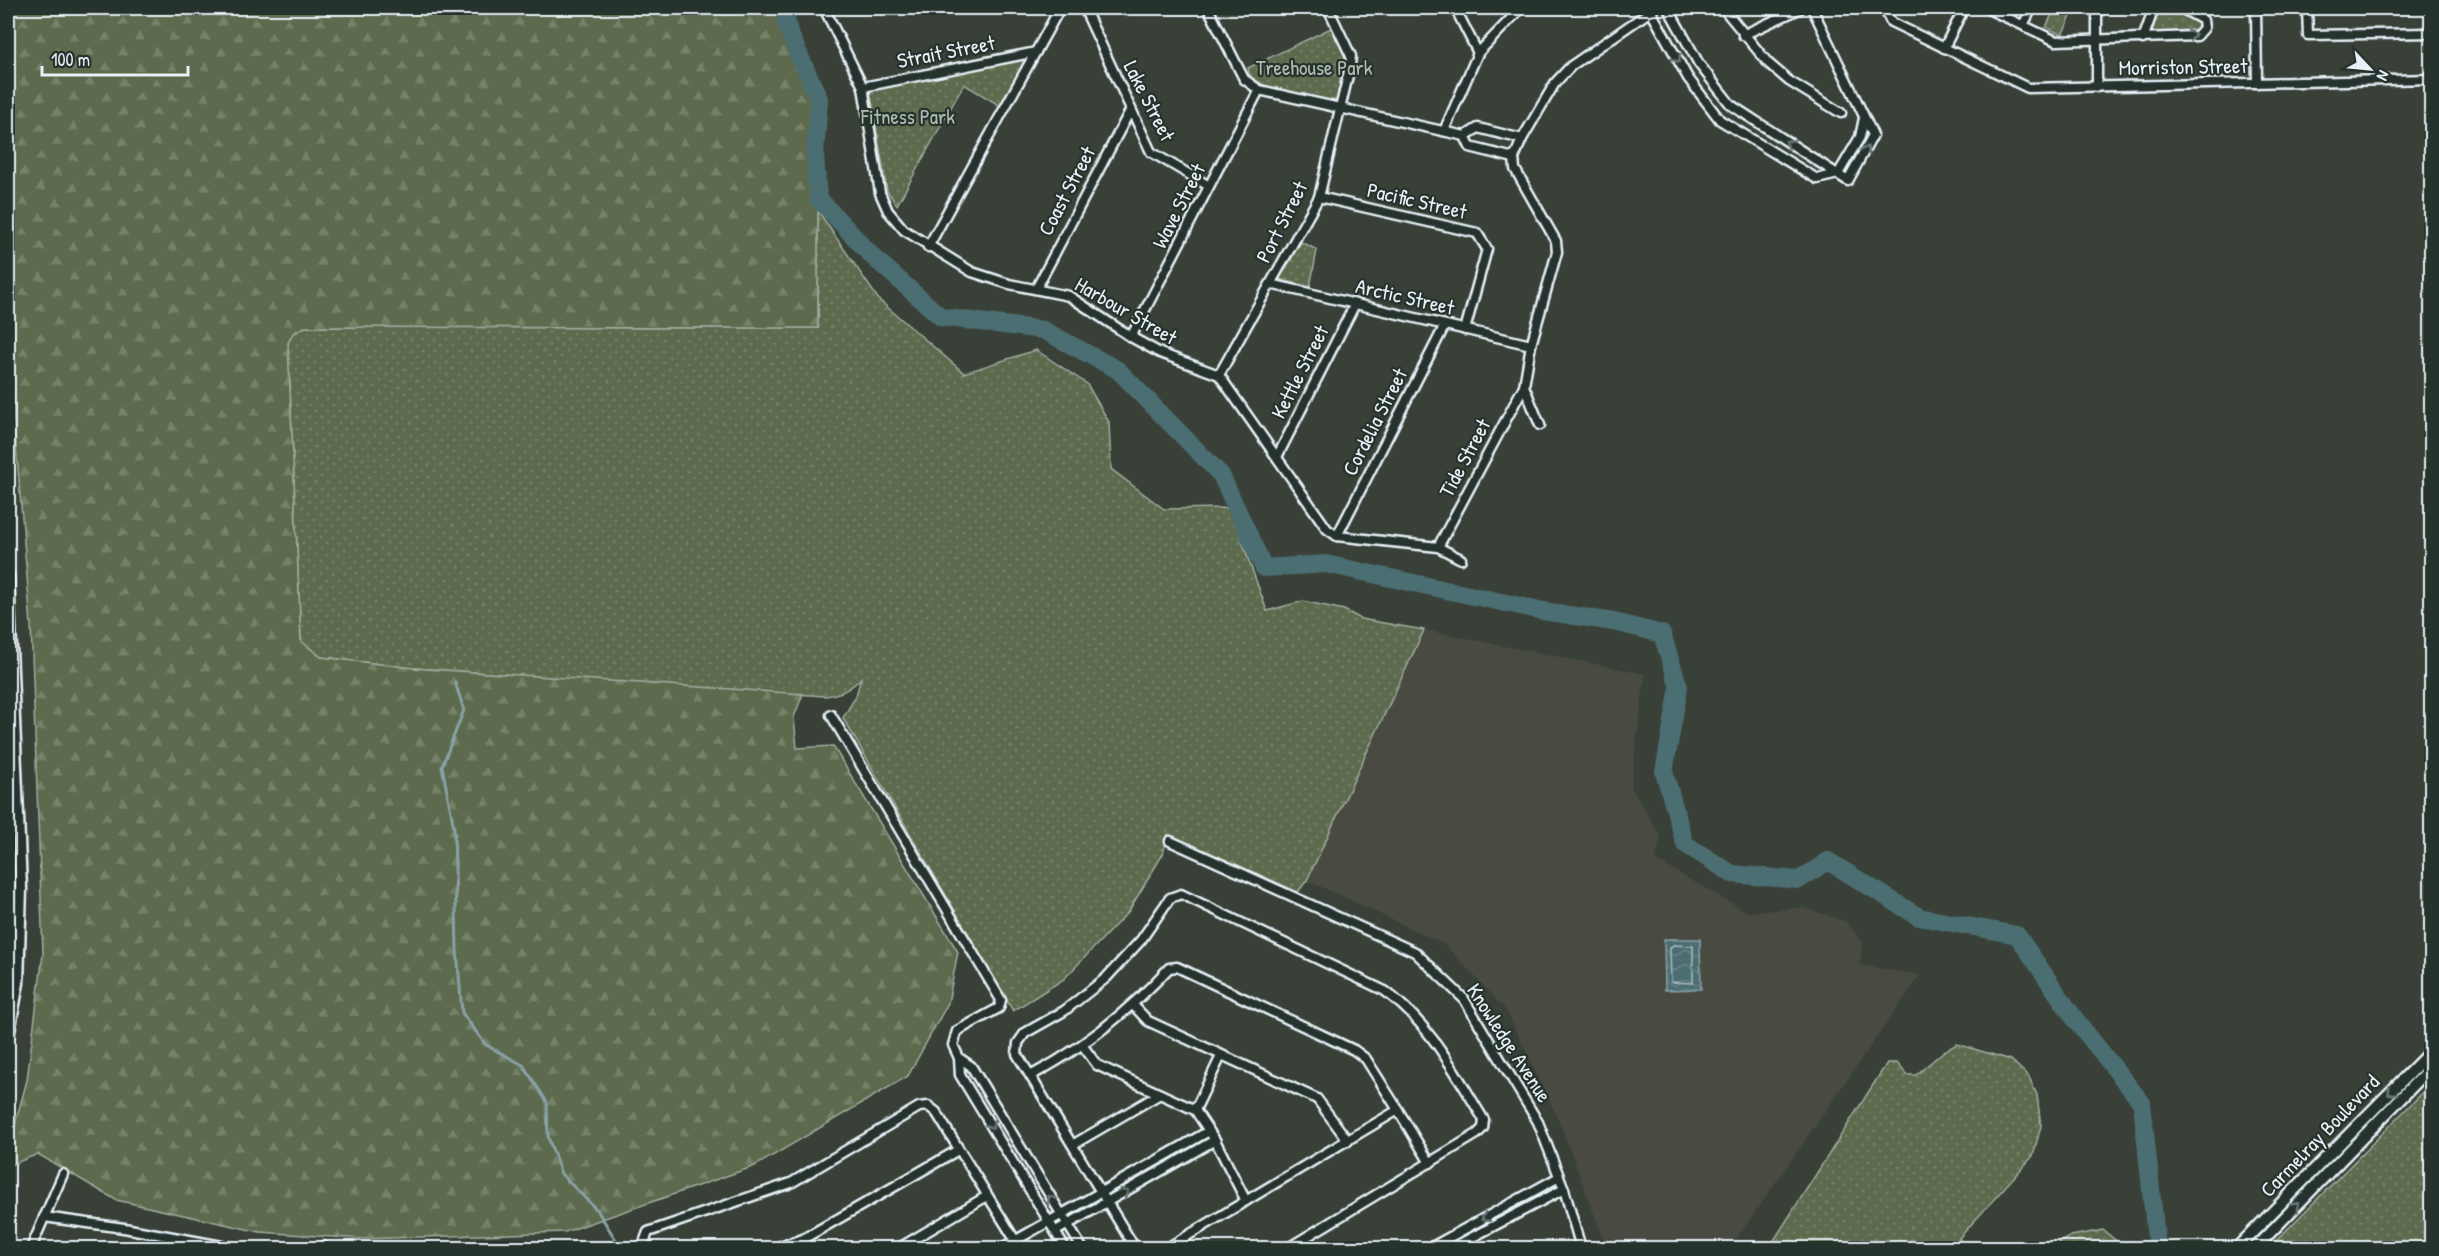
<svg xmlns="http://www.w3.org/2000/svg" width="2439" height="1256" viewBox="0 0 2439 1256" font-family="'Patrick Hand',sans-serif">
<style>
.built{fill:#494c42}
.grass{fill:url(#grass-dots);stroke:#a2aea2;stroke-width:1.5}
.forest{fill:url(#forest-firs);stroke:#a2aea2;stroke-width:1.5}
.water{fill:url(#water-waves);stroke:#8aa2a8;stroke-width:1.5}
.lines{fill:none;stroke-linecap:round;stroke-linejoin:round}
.shore{stroke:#aabdc2;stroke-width:1.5}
.stream{stroke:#8aa2a8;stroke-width:3}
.river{stroke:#4c6e72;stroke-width:18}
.minor-casing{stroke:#e8f1f8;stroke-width:13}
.tertiary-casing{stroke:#e8f1f8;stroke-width:15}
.minor{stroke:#26332d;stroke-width:8}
.tertiary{stroke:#26332d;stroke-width:10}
.oneway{stroke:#6a7674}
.labels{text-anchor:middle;stroke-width:4.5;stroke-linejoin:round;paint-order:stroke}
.street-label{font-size:21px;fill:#e8f1f8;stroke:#26332d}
.park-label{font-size:21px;fill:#b0bbb4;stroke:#26332d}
</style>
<defs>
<pattern id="grass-dots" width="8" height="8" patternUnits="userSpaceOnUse" patternTransform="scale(1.5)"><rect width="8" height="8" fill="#5d6b4d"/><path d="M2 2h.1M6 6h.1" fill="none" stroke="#748167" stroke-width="1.8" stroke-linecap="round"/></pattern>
<pattern id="forest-firs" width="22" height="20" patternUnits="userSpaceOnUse" patternTransform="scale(1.5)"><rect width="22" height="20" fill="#5d6b4d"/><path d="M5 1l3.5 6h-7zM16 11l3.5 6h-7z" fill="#748167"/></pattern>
<pattern id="water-waves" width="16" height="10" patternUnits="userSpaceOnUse" patternTransform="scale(1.5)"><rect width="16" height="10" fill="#4c6e72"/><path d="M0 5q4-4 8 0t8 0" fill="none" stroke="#668387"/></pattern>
</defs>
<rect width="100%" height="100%" fill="#394037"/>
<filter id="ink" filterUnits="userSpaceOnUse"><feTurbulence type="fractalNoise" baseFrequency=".0167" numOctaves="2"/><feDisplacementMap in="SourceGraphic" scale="12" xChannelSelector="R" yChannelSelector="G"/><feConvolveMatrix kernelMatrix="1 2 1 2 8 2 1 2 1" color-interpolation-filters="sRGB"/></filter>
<g filter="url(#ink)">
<polygon class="built" points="1424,630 1645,674 1631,787 1661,836 1655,860 1747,912 1805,908 1845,921 1863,942 1859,965 1920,975 1730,1248 1607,1248 1559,1121 1506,1010 1444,944 1307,880"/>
<g class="grass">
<polygon points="2055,8 2075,8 2062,35 2046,27"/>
<polygon points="2158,8 2171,8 2198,22 2198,29 2154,33 2150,27"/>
<polygon points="1331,28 1345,56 1336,103 1264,85 1250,77 1248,68"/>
<polygon points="1030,56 1002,107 964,84 897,205 887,191 870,91"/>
<path d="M818,211L879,300L964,373L1036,350L1087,384L1109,422L1111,469L1164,509L1230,508L1267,611L1303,601L1344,610L1361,619L1424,630L1307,880L1298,892L1168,834L1163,854L1128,912L1064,979L1013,1011L843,718L856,696L861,678C850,689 842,694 825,696L413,668L321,657L301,641L288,342L293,333L305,327L818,328Z"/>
<polygon points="1301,242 1317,250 1310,287 1279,279"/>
<polygon points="1957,1044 2011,1060 2029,1077 2037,1095 2041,1126 2033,1156 1959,1238 1965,1248 1769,1248 1887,1063 1897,1063 1907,1075 1916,1075 1944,1051"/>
<polygon points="2431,1084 2431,1248 2269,1248"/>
<polygon points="2103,1230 2125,1248 2049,1248 2071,1236"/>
</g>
<polygon class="forest" points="8,8 783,8 789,32 819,99 815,155 818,198 818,328 305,327 293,333 288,343 301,641 321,657 413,668 803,694 794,717 797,748 833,746 958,952 948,1003 908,1076 755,1166 565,1232 362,1239 260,1232 116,1200 38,1154 8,1166 8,1150 27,1080 43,954 31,625 14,422 8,216"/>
<polygon class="water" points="1664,939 1700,939 1701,989 1665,990"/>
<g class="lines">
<polygon class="shore" points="1673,945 1693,946 1693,983 1671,982 1670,948"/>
<polyline class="stream" points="455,682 464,710 442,766 454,828 457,950 462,1013 486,1045 523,1065 547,1102 548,1137 561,1174 597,1210 621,1248"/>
<polyline class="river" points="783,8 789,32 819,99 815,155 818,198 872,256 941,317 1043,330 1118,370 1221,475 1264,568 1326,564 1543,611 1614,622 1662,634 1679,687 1664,772 1685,844 1732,874 1799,880 1828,861 1919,917 2017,935 2075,1019 2142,1103 2157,1248"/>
<defs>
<g id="minor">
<polyline points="824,8 863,87 880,193 888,211 904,230 972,272 1009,284 1069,296 1131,337 1160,353 1219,375 1327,529 1337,536 1438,547 1461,559"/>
<polyline points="1084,8 1151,152 1209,186"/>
<polyline points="1208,8 1244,79 1259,90 1465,136 1478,128 1522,139"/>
<polyline points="1455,8 1478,53"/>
<polyline points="1649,8 1688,78 1720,120 1817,179 1838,174"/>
<polyline points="1668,8 1699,64 1731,105 1848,181 1873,135 1812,8"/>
<polyline points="1723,8 1768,63 1789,81 1841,113"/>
<polyline points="1884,8 1891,22 2028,88 2432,79"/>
<polyline points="1986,8 2056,41 2197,36 2204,28 2203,20 2181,8"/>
<polyline points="2256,8 2257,83"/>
<polyline points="2307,8 2308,35 2432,33"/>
<polyline points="2023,25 2032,8"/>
<polyline points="1743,35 1801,8"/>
<polyline points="2143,39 2154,8"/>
<polyline points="1944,48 1964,8"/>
<polyline points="863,87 1036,52"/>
<polyline points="2097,87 2097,14 2100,8"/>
<polyline points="1444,131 1478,53 1521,8"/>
<polyline points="1465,136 1470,147 1514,158"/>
<polyline points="1838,174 1860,137 1864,118"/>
<polyline points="1319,197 1477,233 1487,249 1465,330"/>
<polyline points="928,247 1060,8"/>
<polyline points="1270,284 1531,345"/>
<polyline points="1036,289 1131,109"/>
<polyline points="1131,337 1259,90"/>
<polyline points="1219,375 1319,197 1350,67 1351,56 1328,8"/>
<polyline points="1540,425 1524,386 1531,345 1557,252 1556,241 1515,169 1514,158 1522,139 1555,83 1571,66 1655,8"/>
<polyline points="1277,457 1355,304"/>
<polyline points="1337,536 1445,325"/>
<polyline points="1438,547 1524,386"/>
<polyline points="831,715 1001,1000 999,1008 957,1031 953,1045 959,1058 960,1075 1065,1248"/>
<polyline points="1170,841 1415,952 1464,999 1538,1122 1564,1189 1581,1248"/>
<polyline points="1134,1006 1148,1021 1317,1099 1348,1141"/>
<polyline points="1083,1046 1097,1065 1195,1110 1215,1140 1246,1201"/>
<polyline points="959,1058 971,1066 1082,1248"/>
<path d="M1032,1075C1085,1047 1128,1012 1169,968L1177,967L1354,1050L1366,1059L1398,1110L1167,1248"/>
<polyline points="1195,1110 1221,1056"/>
<polyline points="1398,1110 1430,1163"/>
<polyline points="1074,1144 1160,1094"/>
<polyline points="44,1217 124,1228 233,1248"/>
<polyline points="1056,1231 1215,1140"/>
<polyline points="323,1246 323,1248"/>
<polyline points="31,1248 63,1174"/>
<polyline points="642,1248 648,1232 791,1183 919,1107 928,1106 936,1112 1020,1248"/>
<polyline points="775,1248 803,1239 958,1150"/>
<polyline points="899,1248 987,1196"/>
<polyline points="1002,1248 1209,1131"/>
<path d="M1135,1248L1017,1054L1018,1043L1025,1033L1064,1011L1106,978L1141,940L1170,898L1181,894L1385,991C1432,1026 1454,1071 1484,1120L1483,1128L1477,1134L1288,1248"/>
<polyline points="1430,1248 1559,1177"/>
<polyline points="1452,1248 1564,1189"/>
</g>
<g id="tertiary">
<polyline points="8,575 21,888 18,983 8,1037"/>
<polyline points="2237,1248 2432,1050"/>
<polyline points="2255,1248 2432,1066"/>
</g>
</defs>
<use href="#minor" class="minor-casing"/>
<use href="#tertiary" class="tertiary-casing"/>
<use href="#minor" class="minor"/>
<use href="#tertiary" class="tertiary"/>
</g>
<defs><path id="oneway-chevron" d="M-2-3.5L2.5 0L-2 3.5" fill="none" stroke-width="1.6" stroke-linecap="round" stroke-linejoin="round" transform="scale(1.5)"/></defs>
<g class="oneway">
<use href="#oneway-chevron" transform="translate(2192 35) rotate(-13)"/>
<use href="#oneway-chevron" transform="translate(1677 59) rotate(61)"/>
<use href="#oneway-chevron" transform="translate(1789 143) rotate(-147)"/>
<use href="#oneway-chevron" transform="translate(1866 150) rotate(-62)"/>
<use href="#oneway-chevron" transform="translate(2391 1092) rotate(134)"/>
<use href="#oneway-chevron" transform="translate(991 1125) rotate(58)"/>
<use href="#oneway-chevron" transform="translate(1125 1192) rotate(-30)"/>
<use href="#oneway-chevron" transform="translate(1051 1199) rotate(-121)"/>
<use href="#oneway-chevron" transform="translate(2296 1206) rotate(-46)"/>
<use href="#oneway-chevron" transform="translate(1485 1218) rotate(151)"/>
</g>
</g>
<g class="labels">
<g class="street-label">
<text transform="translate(946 52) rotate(-11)" y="7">Strait Street</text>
<text transform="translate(2183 67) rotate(-1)" y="7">Morriston Street</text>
<text transform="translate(1149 101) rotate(63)" y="7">Lake Street</text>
<text transform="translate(1067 191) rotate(-62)" y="7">Coast Street</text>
<text transform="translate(1417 201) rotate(13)" y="7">Pacific Street</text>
<text transform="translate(1179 206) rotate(-63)" y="7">Wave Street</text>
<text transform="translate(1282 222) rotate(-63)" y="7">Port Street</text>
<text transform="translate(1405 297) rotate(13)" y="7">Arctic Street</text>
<text transform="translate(1126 311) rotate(30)" y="7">Harbour Street</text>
<text transform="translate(1300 372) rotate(-63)" y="7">Kettle Street</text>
<text transform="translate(1375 422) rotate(-63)" y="7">Cordelia Street</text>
<text transform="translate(1465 458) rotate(-62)" y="7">Tide Street</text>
<text transform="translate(1509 1043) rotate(57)" y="7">Knowledge Avenue</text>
<text transform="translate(2320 1136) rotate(-46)" y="7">Carmelray Boulevard</text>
</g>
<g class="park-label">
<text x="1314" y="75">Treehouse Park</text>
<text x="908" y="124">Fitness Park</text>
</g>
</g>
<rect width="2439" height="1256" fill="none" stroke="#26332d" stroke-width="30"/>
<rect x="15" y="15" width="2409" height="1226" fill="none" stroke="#e8f1f8" stroke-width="2" filter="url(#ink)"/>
<g transform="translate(2370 69) rotate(116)" stroke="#26332d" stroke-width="4.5" paint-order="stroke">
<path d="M0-4.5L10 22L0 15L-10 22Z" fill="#e8f1f8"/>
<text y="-9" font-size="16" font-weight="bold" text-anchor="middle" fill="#e8f1f8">N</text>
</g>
<path d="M42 66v9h146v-9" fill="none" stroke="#e8f1f8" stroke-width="3"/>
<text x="51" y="66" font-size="18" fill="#e8f1f8" stroke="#26332d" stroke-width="4.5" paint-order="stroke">100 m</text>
</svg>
